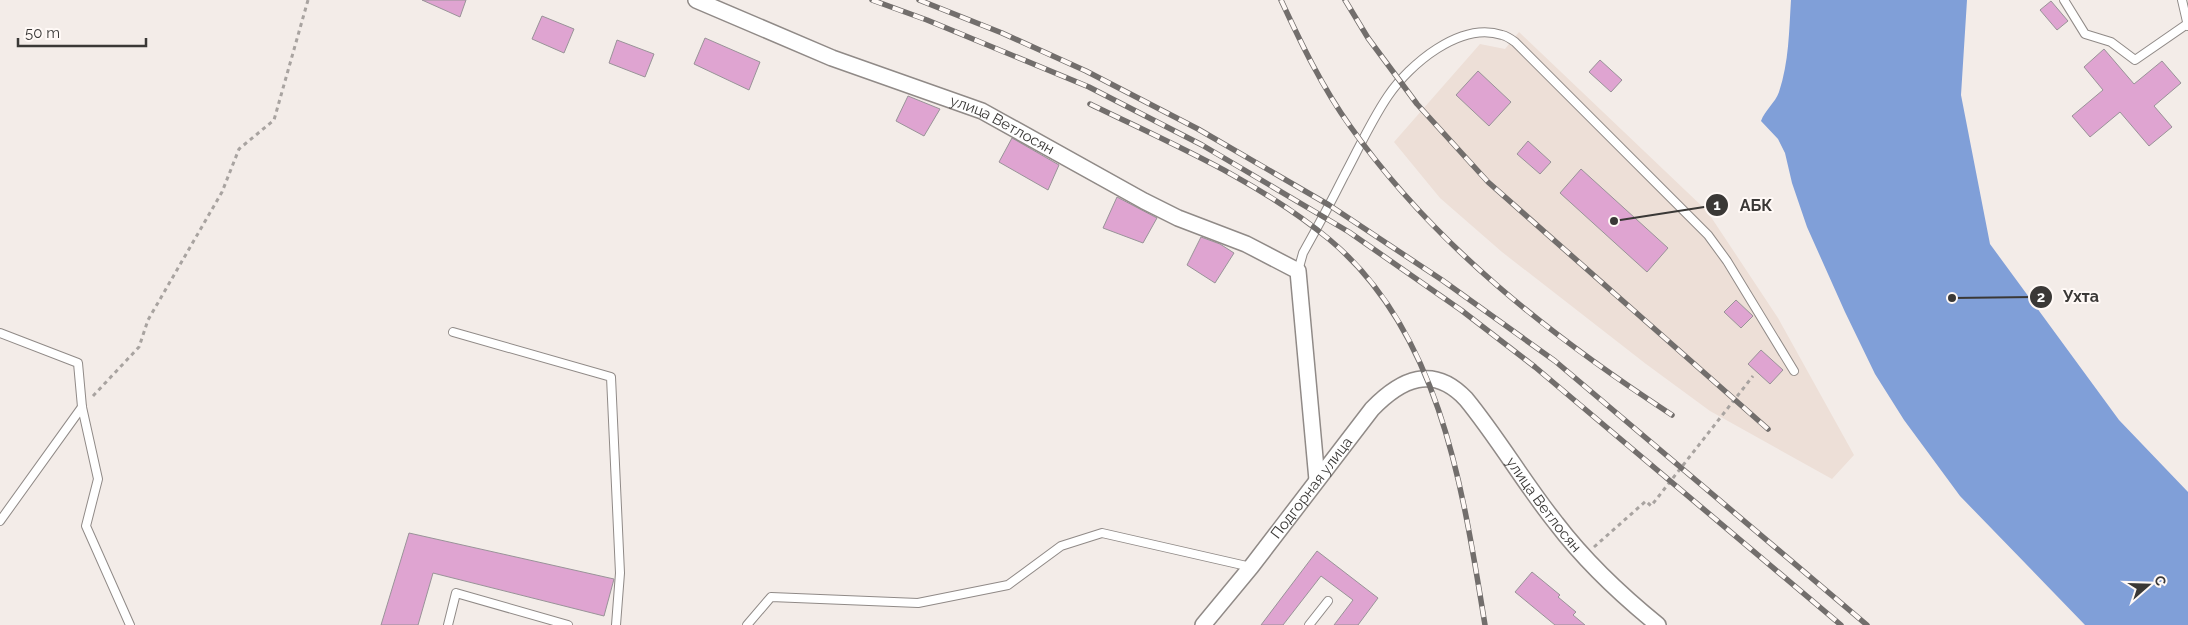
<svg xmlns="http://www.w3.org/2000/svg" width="2188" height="625" viewBox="0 0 2188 625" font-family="Raleway,sans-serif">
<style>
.built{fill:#eddfd7}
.water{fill:#809fd8}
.building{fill:#dfa4d1;stroke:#999398}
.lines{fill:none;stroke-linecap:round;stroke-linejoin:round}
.service-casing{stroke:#908a87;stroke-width:10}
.minor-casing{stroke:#908a87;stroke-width:18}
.path{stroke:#a8a3a0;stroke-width:3;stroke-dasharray:4 4;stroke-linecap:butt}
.service{stroke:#fff;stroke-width:8}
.minor{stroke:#fff;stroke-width:15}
.rail-casing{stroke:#726e6c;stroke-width:5.5}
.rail{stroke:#fff9f6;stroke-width:4;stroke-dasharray:11;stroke-linecap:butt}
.labels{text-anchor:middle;stroke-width:4;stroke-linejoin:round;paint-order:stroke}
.street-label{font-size:15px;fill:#3a3836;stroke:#fff9f6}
.leader{fill:none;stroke:#3a3836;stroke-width:2}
.callout-dot{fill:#3a3836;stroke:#fff9f6;stroke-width:2}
.mark-label{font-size:15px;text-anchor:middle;font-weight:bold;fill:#fff}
.callout-label{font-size:16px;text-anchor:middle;font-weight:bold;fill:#3a3836;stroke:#fff9f6;stroke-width:4;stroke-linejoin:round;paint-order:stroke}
</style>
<rect width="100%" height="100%" fill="#f3ece8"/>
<polygon class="built" points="1519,32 1707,211 1778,318 1854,455 1832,479 1710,411 1646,364 1502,252 1440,198 1394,142 1480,44 1505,49"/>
<path class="water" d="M1791,0H1967L1961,95L1990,244L2119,420L2188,492V625H2085L1960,496L1904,420L1875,374L1845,312L1807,227L1792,183L1785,153L1778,139L1761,121C1765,110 1775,103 1779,92C1789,62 1789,31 1791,0Z"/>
<g class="building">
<polygon points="422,0 466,0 460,17"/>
<polygon points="2051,1 2068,21 2057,30 2040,10"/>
<polygon points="542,16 574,29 564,53 532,39"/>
<polygon points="705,38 760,62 749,90 694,64"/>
<polygon points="617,40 654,54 645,77 609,63"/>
<polygon points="2104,49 2134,84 2162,61 2181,83 2154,106 2172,127 2149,146 2120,112 2090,137 2072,116 2103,90 2084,67"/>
<polygon points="1600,60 1622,80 1611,92 1589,72"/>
<polygon points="1478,71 1511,102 1489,126 1456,95"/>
<polygon points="908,96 940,109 924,136 896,121"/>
<polygon points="1012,138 1059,165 1048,190 999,162"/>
<polygon points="1528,141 1551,162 1540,174 1517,154"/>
<polygon points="1581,169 1668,248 1647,272 1560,193"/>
<polygon points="1117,197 1157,218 1143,243 1103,228"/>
<polygon points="1201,237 1220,244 1234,253 1215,283 1187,265"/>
<polygon points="1736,300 1753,316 1741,328 1724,312"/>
<polygon points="1761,350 1783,370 1770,384 1748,364"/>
<polygon points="409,533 614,579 604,616 433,573 418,625 381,625"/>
<polygon points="1317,551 1378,598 1358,625 1334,625 1353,600 1321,576 1283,625 1261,625"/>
<polygon points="1532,572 1560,595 1558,597 1576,612 1573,615 1585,625 1555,625 1515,592"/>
</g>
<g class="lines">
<defs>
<g id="service">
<polyline points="2064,0 2085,34 2111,42 2135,60 2187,24"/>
<polyline points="2182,0 2188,26"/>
<path d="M1298,271L1303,253C1317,228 1331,202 1344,176C1358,150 1371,121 1388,96C1409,65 1460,21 1502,35C1506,36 1511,39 1515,42L1708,235L1727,261L1794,371"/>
<polyline points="453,332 611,377 620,573 616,625"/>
<polyline points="0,333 78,363 82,407 98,479 86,526 130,625"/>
<polyline points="0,521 82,407"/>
<polyline points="448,625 456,593 568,625"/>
<polyline points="747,625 771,597 918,603 1008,585 1061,546 1102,533 1251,567"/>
<polyline points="1309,625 1328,601"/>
</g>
<g id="minor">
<path id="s1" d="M696,0L832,58L982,111L1144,201L1178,218L1246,244L1298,271L1317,480"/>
<path id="s2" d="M1203,625L1251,567L1372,409C1401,379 1433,364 1466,399C1498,438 1524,483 1556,523C1585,561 1621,595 1658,625"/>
</g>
</defs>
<use href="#service" class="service-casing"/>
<use href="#minor" class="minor-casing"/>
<g class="path">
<polyline points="93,396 139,347 148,320 222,192 239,149 274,120 308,0"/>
<polyline points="1594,547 1646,501 1651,506 1753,376"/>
</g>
<use href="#service" class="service"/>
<use href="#minor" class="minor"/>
<defs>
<g id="rail">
<polyline points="872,0 927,20 1089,87 1202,145 1349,232 1461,310 1535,367 1841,625"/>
<polyline points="919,0 1002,33 1086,71 1198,129 1329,205 1442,280 1555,361 1867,625"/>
<path d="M1281,0C1301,43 1322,87 1350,126C1434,245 1551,336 1672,415"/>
<polyline points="1345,0 1368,38 1417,104 1488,182 1768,429"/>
<path d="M1090,104C1172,144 1259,181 1330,240C1441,333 1463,491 1485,625"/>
</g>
</defs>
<use href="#rail" class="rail-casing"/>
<use href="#rail" class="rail"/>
</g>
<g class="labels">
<g class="street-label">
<text dy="5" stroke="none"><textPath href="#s1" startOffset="331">улица Ветлосян</textPath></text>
<text dy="5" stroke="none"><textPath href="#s2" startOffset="175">Подгорная улица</textPath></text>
<text dy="5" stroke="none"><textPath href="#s2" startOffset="515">улица Ветлосян</textPath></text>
</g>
</g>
<path class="leader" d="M1614 221L1717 205M1952 298L2041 297"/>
<g class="callout-dot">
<circle cx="1614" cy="221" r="5"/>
<circle cx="1952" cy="298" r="5"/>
<circle cx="1717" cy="205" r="12"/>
<circle cx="2041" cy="297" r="12"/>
</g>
<g class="mark-label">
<text x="1717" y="210">1</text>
<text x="2041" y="302">2</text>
</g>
<g class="callout-label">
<text x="1756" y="211">АБК</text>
<text x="2081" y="302">Ухта</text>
</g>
<g transform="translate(2148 585) rotate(70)" stroke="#fff9f6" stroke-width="4" paint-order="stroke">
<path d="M0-4L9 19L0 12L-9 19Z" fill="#3a3836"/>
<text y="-8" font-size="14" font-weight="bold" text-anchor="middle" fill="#3a3836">С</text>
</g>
<path d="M18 38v8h128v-8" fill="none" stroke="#3a3836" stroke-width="2.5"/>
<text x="25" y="38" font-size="15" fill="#3a3836" stroke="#fff9f6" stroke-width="4" paint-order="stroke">50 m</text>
</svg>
